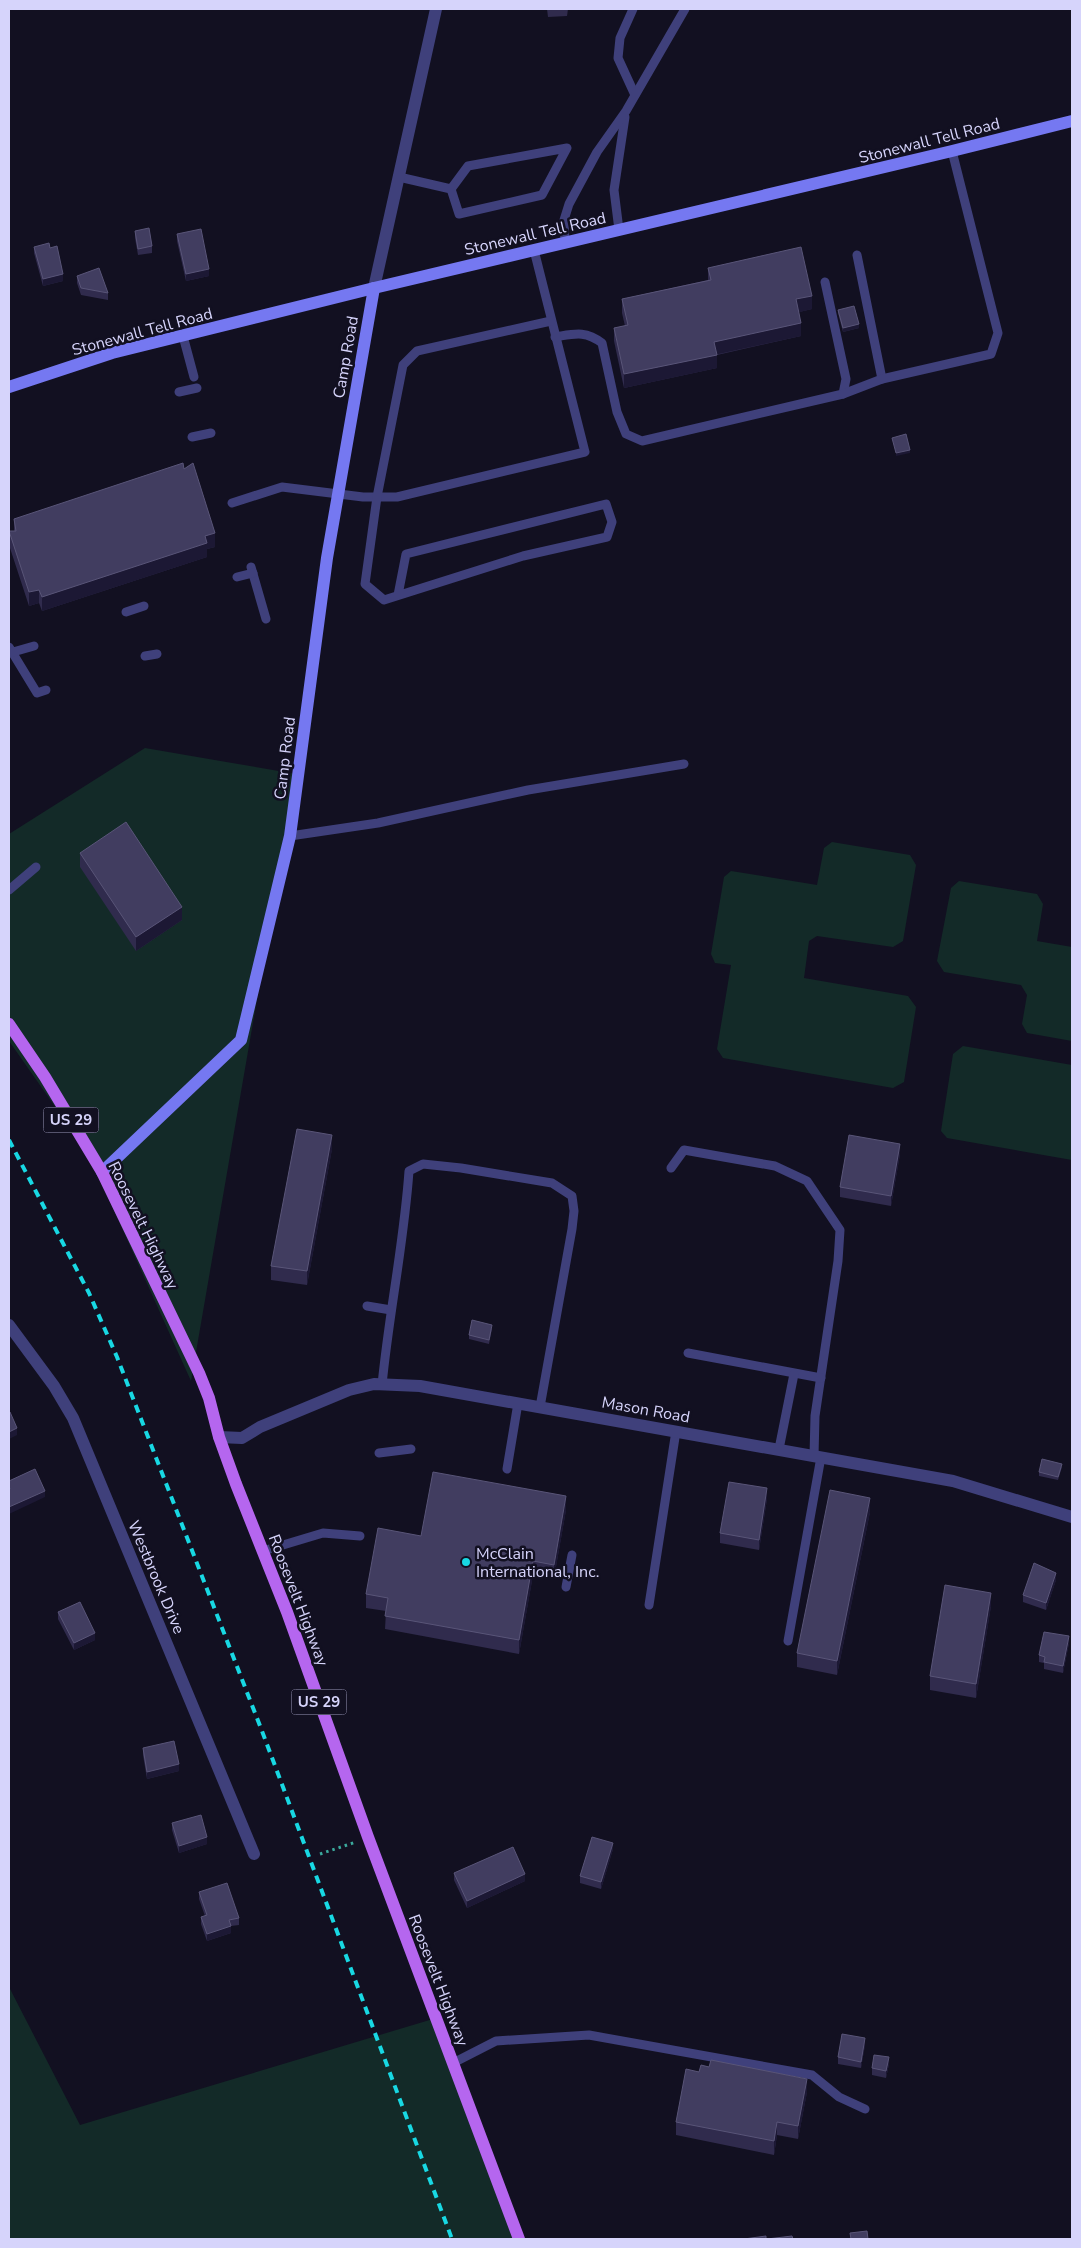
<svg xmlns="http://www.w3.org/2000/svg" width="1081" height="2248" viewBox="0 0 1081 2248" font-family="'Nunito Sans',sans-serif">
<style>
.green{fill:#132a28}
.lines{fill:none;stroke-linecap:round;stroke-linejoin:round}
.path{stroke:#3ba89c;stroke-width:3;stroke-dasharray:2.5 4;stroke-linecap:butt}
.lane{stroke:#3f407b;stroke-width:9}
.street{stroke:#3f407b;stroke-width:12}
.secondary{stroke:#7578f1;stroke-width:12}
.primary{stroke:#b566ef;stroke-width:12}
.rail{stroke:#18d8e3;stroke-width:4;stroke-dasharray:8 6;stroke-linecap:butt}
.wall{fill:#302b4d}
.shaded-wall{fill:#1c1834}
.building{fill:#413d60;stroke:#595578}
.poi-dot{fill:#18d8e3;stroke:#121021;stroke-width:2}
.labels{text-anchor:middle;stroke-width:5;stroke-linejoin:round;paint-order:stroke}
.shield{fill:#121021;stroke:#9b99ba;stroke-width:1}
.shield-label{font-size:15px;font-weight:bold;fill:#d6d4fb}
.street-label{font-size:16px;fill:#d6d4fb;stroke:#121021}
.poi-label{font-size:16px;fill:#d6d4fb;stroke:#121021;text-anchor:start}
</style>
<rect width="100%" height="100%" fill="#121021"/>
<g class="green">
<polygon points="145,748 296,774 191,1381 89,1155 9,1041 9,834"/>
<polygon points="832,842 910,855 916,865 903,941 893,947 817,936 809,941 804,978 908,996 916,1007 904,1082 893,1088 723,1058 717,1049 731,965 715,963 711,954 724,877 731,871 817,885 824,848"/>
<polygon points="959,881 1037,894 1043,904 1037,941 1072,947 1072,1041 1027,1033 1022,1024 1027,995 1021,985 944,972 937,961 951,888"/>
<polygon points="963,1046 1072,1065 1072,1160 947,1138 941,1131 953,1054"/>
<polygon points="9,1987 80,2125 433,2019 514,2239 9,2239"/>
</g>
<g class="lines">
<polyline class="path" points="320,1854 356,1842"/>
<g class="lane">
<polyline points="633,9 620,38 618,58 635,95"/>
<polyline points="399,177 451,189 468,166 567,148 542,195 459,214 451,189"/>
<polyline points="619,230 614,190 625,117"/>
<polyline points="565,243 564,220 569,204 597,152 626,111 685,9"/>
<polyline points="857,255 882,379"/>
<polyline points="183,336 194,377"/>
<path d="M555,337C574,334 585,330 602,343L617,412L626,434L642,441L843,394L846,379L825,282"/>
<polyline points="179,392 197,388"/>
<polyline points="843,394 882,379 991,354 998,333 952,151"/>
<polyline points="192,437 211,433"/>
<polyline points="232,503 282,487 363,497 397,497 585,452 534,250"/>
<polyline points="251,567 266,619"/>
<polyline points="237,577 253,573"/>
<polyline points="398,595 406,554 606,504 612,522 607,537 523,556 384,600 365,584 377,497 403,365 417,351 551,321"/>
<polyline points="126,612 144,606"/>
<polyline points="9,647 37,693 46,690"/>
<polyline points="13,652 34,646"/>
<polyline points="145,656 157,654"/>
<polyline points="290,836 378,823 528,790 684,764"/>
<polyline points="9,890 36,867"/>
<polyline points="671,1168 684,1150 775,1166 807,1181 840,1230 838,1261 815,1416 814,1456"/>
<polyline points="367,1306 391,1310"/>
<polyline points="688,1353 821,1378"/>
<path d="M382,1385C389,1313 404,1243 409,1171L423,1164L461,1168L552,1183L572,1196L574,1211L572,1229L540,1407"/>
<polyline points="779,1449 794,1374"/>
<polyline points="379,1453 411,1449"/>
<polyline points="507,1469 518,1403"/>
<polyline points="263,1551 323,1533 360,1536"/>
<polyline points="566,1587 572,1555"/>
<polyline points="649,1605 676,1431"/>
<polyline points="788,1641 821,1457"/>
<polyline points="453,2063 496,2041 589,2035 812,2075 839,2097 865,2109"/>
</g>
<g class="street">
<polyline points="374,288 436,9"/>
<polyline points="9,1325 54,1386 73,1418 254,1854"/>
<polyline points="219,1437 242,1438 260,1427 349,1390 374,1384 420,1386 953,1481 1072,1517"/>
</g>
<g class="secondary">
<polyline points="9,387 112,353 374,288 952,151 1072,121"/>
<polyline points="102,1172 241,1040 290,836 327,558 374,288"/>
</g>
<polyline class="primary" points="9,1024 45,1077 102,1172 199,1373 209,1398 219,1437 236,1484 287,1612 368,1837 519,2239"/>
<polyline class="rail" points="9,1140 89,1293 117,1357 262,1731 452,2239"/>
</g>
<g class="wall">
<polygon points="547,9 568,9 567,16 548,17"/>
<polygon points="135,231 152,246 152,253 138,255 135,238"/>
<polygon points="177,234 209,276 186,281 177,241"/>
<polygon points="34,247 50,248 63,281 43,286 34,253"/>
<polygon points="708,268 812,309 799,312 801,336 717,355 717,368 624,388 614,341 614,328 625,326 622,313 622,299 708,280"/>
<polygon points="77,276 108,293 108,300 81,295 77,283"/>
<polygon points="838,310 859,328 843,332 838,313"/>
<polygon points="184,469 215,547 207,549 207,557 42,611 39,603 29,606 9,545 9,531 14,531 14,519"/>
<polygon points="80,853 182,920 136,951 80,867"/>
<polygon points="332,1149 307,1285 271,1280 271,1266"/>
<polygon points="900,1154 891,1206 840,1197 840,1187"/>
<polygon points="492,1329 489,1344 469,1339 469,1335"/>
<polygon points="1062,1467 1058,1480 1039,1476 1039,1472"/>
<polygon points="767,1499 759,1550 720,1543 720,1533"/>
<polygon points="566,1510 554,1578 533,1575 519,1654 385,1629 386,1611 366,1608 366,1594 421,1536"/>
<polygon points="870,1512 837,1675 797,1667 797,1653"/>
<polygon points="1056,1580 1046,1610 1023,1602 1023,1595"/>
<polygon points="991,1606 976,1698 930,1690 930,1676"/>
<polygon points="58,1612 95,1640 74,1650 58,1619"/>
<polygon points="1069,1643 1063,1673 1044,1669 1044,1663 1039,1662 1039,1655"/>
<polygon points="143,1748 179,1771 147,1779 143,1755"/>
<polygon points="172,1823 207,1844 179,1853 172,1830"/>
<polygon points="613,1849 601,1889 580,1883 580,1876"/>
<polygon points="454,1873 525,1881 467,1908 454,1880"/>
<polygon points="199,1892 239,1918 239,1925 231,1926 231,1933 207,1941 201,1924 201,1917 205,1916 199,1899"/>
<polygon points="865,2045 861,2068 838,2064 838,2057"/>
<polygon points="889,2064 886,2078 872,2075 872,2068"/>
<polygon points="807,2092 798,2139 777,2135 774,2155 676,2135 676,2122"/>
</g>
<g class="shaded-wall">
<polygon points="209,269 209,276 186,281 186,274"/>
<polygon points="63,274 63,281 43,286 43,279"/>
<polygon points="812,296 812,309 796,313 796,299"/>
<polygon points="801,323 801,336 714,355 714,342"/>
<polygon points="859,324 859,328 843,332 843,328"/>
<polygon points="717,355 717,368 624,388 624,374"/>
<polygon points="910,450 910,453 896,456 896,453"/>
<polygon points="215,533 215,547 207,549 207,557 42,611 42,597 205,536"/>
<polygon points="39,590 39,603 29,606 29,592"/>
<polygon points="182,907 182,920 136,951 136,937"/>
<polygon points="332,1135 332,1149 307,1285 307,1271"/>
<polygon points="900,1144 900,1154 891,1206 891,1196"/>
<polygon points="17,1428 17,1435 9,1439 9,1432"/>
<polygon points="767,1488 767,1499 759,1550 759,1540"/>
<polygon points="45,1491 45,1497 9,1514 9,1507"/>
<polygon points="566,1496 566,1510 554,1578 554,1565"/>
<polygon points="870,1498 870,1512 837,1675 837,1661"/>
<polygon points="533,1561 533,1575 519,1654 519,1640"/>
<polygon points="1056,1573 1056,1580 1046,1610 1046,1603"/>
<polygon points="991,1593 991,1606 976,1698 976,1684"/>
<polygon points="95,1633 95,1640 74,1650 74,1643"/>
<polygon points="1069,1636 1069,1643 1063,1673 1063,1666"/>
<polygon points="179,1764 179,1771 147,1779 147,1772"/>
<polygon points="207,1837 207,1844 179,1853 179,1846"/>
<polygon points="613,1843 613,1849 601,1889 601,1882"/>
<polygon points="525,1874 525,1881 467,1908 467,1901"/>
<polygon points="231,1926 231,1933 207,1941 207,1934"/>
<polygon points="865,2038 865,2045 861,2068 861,2062"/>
<polygon points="889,2057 889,2064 886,2078 886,2071"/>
<polygon points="807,2079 807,2092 798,2139 798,2126"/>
<polygon points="777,2122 777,2135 774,2155 774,2141"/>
</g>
<g class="building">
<polygon points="149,228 152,246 138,249 135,231"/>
<polygon points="201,229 209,269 186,274 177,234"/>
<polygon points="49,243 50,248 57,246 63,274 43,279 34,247"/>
<polygon points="801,247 812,296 796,299 801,323 714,342 717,355 624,374 614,328 628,325 622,299 711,280 708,268"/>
<polygon points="99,268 108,293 81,288 77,276"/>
<polygon points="854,306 859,324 843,328 838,310"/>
<polygon points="906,434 910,450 896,453 892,438"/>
<polygon points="183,463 184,469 193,463 215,533 205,536 207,543 42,597 39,590 29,592 9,531 16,531 14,519"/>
<polygon points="126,822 182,907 136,937 80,853"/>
<polygon points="297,1129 332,1135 307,1271 271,1266"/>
<polygon points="849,1135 900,1144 891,1196 840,1187"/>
<polygon points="472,1320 492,1325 489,1340 469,1335"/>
<polygon points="10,1412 17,1428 9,1432 9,1413"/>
<polygon points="1042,1459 1062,1464 1058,1477 1039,1472"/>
<polygon points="35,1469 45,1491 9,1507 9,1490 10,1489 9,1486 9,1481"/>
<polygon points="433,1472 566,1496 554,1565 533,1561 519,1640 385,1616 388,1598 366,1594 378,1528 421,1536"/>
<polygon points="729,1482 767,1488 759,1540 720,1533"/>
<polygon points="830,1490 870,1498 837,1661 797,1653"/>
<polygon points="1034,1563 1056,1573 1046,1603 1023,1595"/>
<polygon points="945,1585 991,1593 976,1684 930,1676"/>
<polygon points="80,1602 95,1633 74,1643 58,1612"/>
<polygon points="1044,1632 1069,1636 1063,1666 1044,1662 1045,1657 1039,1655"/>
<polygon points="174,1741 179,1764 147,1772 143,1748"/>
<polygon points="201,1815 207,1837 179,1846 172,1823"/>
<polygon points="592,1837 613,1843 601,1882 580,1876"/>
<polygon points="513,1847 525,1874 467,1901 454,1873"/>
<polygon points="227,1883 239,1918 229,1920 231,1926 207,1934 201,1917 207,1915 199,1892"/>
<polygon points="842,2034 865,2038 861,2062 838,2057"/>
<polygon points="874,2055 889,2057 886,2071 872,2068"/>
<polygon points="711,2060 807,2079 798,2126 777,2122 774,2141 676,2122 686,2069 699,2072 701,2065 709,2067"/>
<polygon points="867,2231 868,2239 851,2239 850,2233"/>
<polygon points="766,2236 766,2239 744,2239"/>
<polygon points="792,2236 793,2239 767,2239"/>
</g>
<circle class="poi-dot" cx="466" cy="1562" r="5"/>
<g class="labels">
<g class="shield">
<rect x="43.5" y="1107.5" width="55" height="25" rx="4"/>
<rect x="291.5" y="1689.5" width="55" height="25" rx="4"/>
</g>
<g class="shield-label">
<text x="71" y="1125">US 29</text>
<text x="319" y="1707">US 29</text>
</g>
<g class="street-label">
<text transform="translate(929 140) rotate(-14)" y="6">Stonewall Tell Road</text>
<text transform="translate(535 233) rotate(-13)" y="6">Stonewall Tell Road</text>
<text transform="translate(142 331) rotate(-15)" y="6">Stonewall Tell Road</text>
<text transform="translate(345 357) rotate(-80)" y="6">Camp Road</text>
<text transform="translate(284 758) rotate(-83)" y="6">Camp Road</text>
<text transform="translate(144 1225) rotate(64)" y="6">Roosevelt Highway</text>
<text transform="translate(646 1409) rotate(10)" y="6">Mason Road</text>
<text transform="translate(157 1577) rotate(67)" y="6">Westbrook Drive</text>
<text transform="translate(299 1600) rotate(69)" y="6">Roosevelt Highway</text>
<text transform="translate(439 1980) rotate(69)" y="6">Roosevelt Highway</text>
</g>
<g class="poi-label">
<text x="476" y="1559">McClain<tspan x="476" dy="18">International, Inc.</tspan></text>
</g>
</g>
<rect width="1081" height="2248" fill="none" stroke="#d6d4fb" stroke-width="20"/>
</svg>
